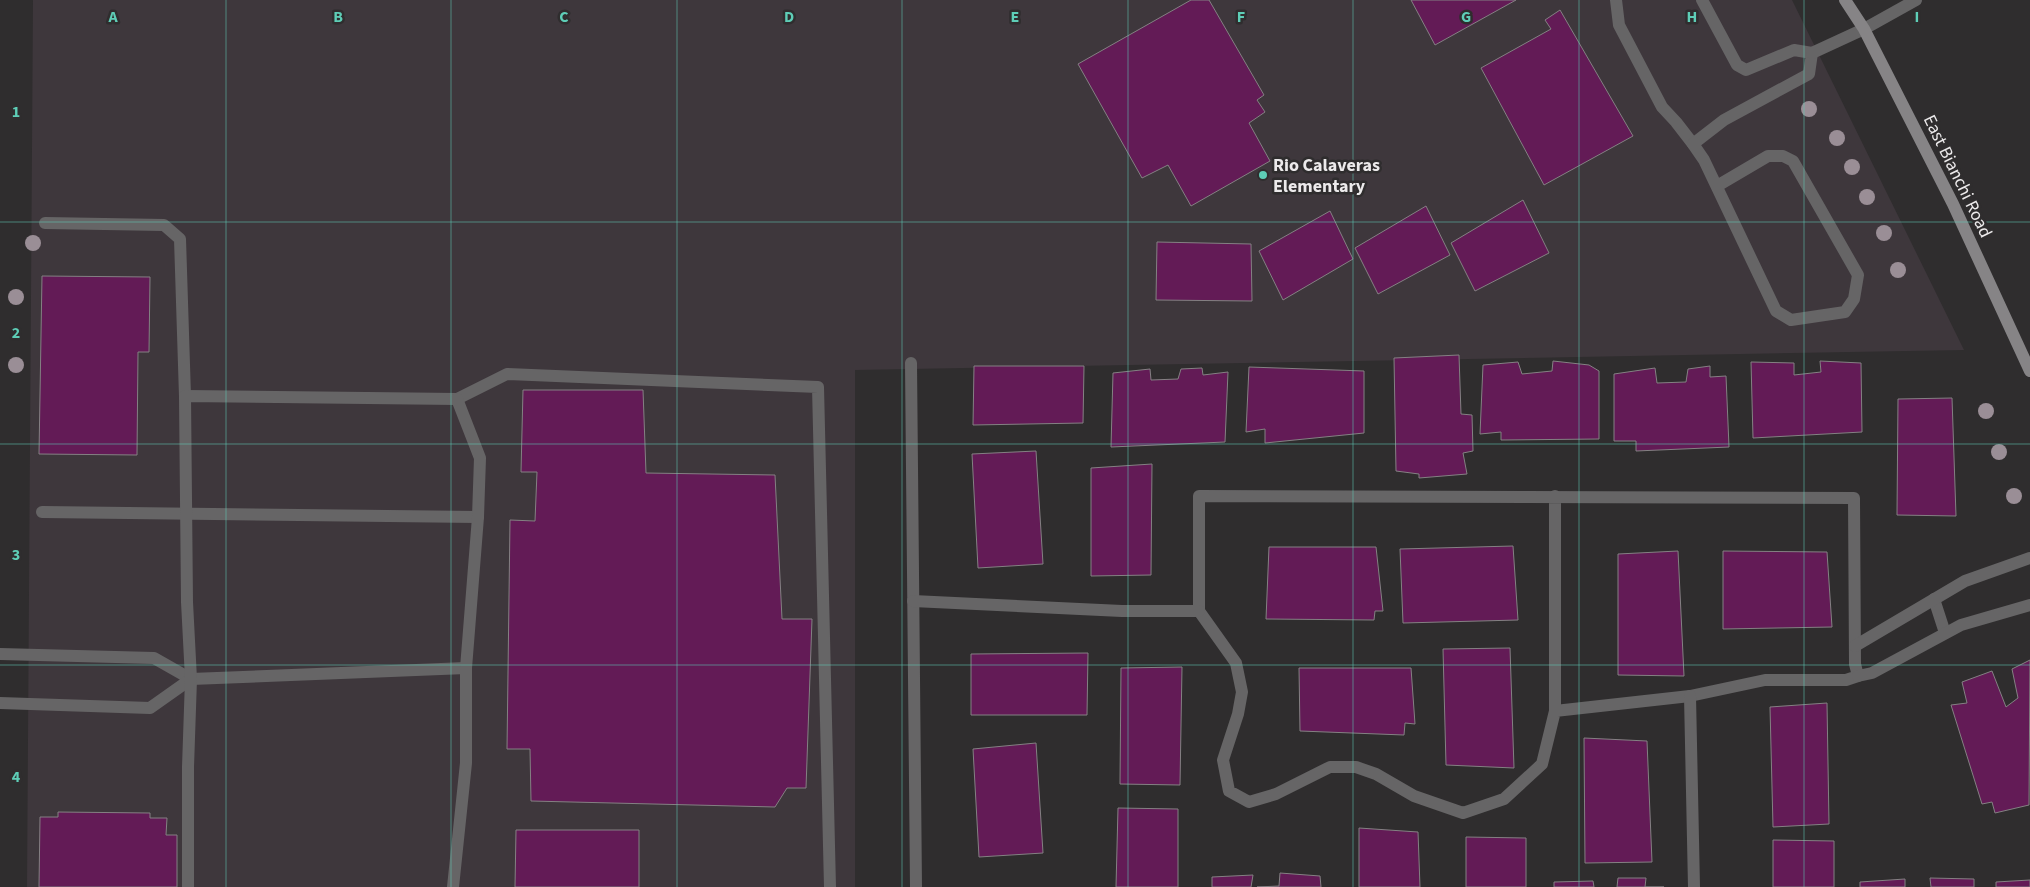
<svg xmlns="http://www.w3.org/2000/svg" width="2030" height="887" viewBox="0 0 2030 887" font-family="'Source Sans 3',sans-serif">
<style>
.built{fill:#3e373c}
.building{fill:#631b56;stroke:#848183}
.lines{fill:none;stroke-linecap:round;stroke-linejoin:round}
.lane{stroke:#666566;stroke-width:12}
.street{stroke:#666566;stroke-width:12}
.secondary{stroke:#868486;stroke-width:12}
.tree{fill:#9a8e96}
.grid{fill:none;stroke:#5eceb7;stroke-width:1;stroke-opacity:0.55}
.poi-dot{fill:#5eceb7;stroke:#2f2d2e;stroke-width:2}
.labels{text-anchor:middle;stroke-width:5;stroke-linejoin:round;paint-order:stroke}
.poi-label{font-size:18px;font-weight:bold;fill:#eceaeb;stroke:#2f2d2e;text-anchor:start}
.street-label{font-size:18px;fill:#eceaeb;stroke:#2f2d2e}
.grid-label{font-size:16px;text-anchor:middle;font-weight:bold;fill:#5eceb7;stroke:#2f2d2e;stroke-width:5;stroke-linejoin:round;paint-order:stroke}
</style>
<rect width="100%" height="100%" fill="#2f2d2e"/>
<polygon class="built" points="33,0 1792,0 1964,350 855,370 855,887 27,887"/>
<g class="building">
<polygon points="1191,0 1209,0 1264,95 1257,100 1265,112 1249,123 1270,161 1191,206 1168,165 1142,178 1078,64"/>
<polygon points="1411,0 1516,0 1435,45"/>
<polygon points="1560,10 1633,136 1544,185 1481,68 1551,29 1545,20"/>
<polygon points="1523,200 1549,253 1475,291 1451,243"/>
<polygon points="1426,206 1450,255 1378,294 1355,248"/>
<polygon points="1330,211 1353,259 1283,300 1259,251"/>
<polygon points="1157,242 1251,244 1252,301 1156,300"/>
<polygon points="42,276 150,277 149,352 138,352 137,455 39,454"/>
<polygon points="1459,355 1461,414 1472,415 1473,451 1463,453 1467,474 1419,478 1419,474 1396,471 1394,358"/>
<polygon points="1553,361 1589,365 1599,371 1599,439 1501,440 1501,432 1480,434 1483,365 1518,362 1522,374 1552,371"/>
<polygon points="1820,361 1861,363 1862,432 1753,438 1751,362 1794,363 1794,375 1821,372"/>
<polygon points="974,366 1084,366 1083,423 973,425"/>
<polygon points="1710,366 1710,377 1726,376 1729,447 1636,451 1636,441 1614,441 1614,374 1655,368 1657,383 1686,382 1688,369"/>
<polygon points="1249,367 1364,371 1364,433 1265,443 1265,429 1246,432"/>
<polygon points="1202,368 1203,375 1228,372 1225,442 1111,447 1113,373 1150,369 1151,380 1178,379 1181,369"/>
<polygon points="523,390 643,390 646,473 775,475 782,619 812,619 806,788 787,788 775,807 531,801 530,749 507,749 510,520 535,521 537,472 521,472"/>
<polygon points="1952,398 1956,516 1897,515 1898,399"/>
<polygon points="1036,451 1043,564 978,568 972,454"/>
<polygon points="1152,464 1151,575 1091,576 1091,468"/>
<polygon points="1513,546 1518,620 1403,623 1400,549"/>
<polygon points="1269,547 1376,547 1383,611 1375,611 1374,620 1266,619"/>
<polygon points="1678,551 1684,676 1618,675 1618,554"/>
<polygon points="1723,551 1827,552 1832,627 1723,629"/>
<polygon points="1510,648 1514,768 1446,765 1443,649"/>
<polygon points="1088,653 1087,715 971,715 971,654"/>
<polygon points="2030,660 2029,805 1995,813 1992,802 1982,804 1951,705 1967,703 1962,682 1992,671 2006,707 2018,698 2012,669"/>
<polygon points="1182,667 1180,785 1120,784 1121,668"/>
<polygon points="1299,668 1411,668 1415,724 1405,723 1404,735 1300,731"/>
<polygon points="1827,703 1829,824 1773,827 1770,707"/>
<polygon points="1584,738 1647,741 1652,862 1585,863"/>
<polygon points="1036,743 1043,853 979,857 973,749"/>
<polygon points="1118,808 1178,809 1178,887 1116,887"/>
<polygon points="58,812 150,813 150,818 167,818 166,835 177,835 177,887 39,887 40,817 58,817"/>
<polygon points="1359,828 1418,832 1420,887 1359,887"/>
<polygon points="516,830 639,830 639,887 515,887"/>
<polygon points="1466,837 1526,838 1526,887 1466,887"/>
<polygon points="1773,840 1834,841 1834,887 1773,887"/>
<polygon points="1280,873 1320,876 1321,887 1257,887 1279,886"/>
<polygon points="1253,875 1251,887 1212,887 1212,877"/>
<polygon points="1618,878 1646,878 1645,887 1664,887 1617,887"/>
<polygon points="1930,878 1974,879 1974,887 1931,887"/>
<polygon points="1905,879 1905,887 1860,887 1860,882"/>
<polygon points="2030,880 2030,887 1996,887 1996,882"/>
<polygon points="1593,881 1594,887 1554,887 1554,882"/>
</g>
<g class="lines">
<g class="lane">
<polyline points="1616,0 1619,25 1662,107 1676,122 1693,144"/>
<polyline points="1702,0 1737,65 1746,70 1794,50 1812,53 1809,74 1724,120 1693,144 1704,160 1776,311 1791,320 1845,312 1854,299 1858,275 1793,161 1783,156 1768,156 1717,186"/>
<polyline points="1812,53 1864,29"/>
<polyline points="45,223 164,225 180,239 185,396"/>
<polyline points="911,363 916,887"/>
<polyline points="1555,496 1555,711 1542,764 1504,799 1463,813 1414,796 1376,774 1356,767 1330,767 1276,794 1249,802 1229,791 1223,760 1238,714 1242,692 1236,663 1199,611 1199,496 1854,498 1855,664 1858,676 1846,680 1765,680 1690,696 1555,711"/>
<polyline points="42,512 478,517"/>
<polyline points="1934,599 1945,633"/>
<polyline points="913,601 1122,611 1199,611"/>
<polyline points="1855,646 1965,581 2030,558"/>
<polyline points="0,654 154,658 191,679 466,668"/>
<polyline points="1858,676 1872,673 1961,625 2030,605"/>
<polyline points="1690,696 1694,887"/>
<polyline points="0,703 150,708 191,679"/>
<polyline points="188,887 188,767 191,679 187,602 185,396 457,399 507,374 818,387 830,887"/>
<polyline points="453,887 466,763 466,668 478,517 480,458 457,399"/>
</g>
<polyline class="street" points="1864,29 1916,0"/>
<polyline class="secondary" points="1845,0 1864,29 1953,204 2030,371"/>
</g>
<g class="tree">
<circle cx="1809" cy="109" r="8"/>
<circle cx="1837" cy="138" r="8"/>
<circle cx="1852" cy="167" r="8"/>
<circle cx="1867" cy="197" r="8"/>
<circle cx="1884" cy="233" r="8"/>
<circle cx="33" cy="243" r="8"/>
<circle cx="1898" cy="270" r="8"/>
<circle cx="16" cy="297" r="8"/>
<circle cx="16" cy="365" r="8"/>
<circle cx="1986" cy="411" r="8"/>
<circle cx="1999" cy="452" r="8"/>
<circle cx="2014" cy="496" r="8"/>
</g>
<path class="grid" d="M226,0V887M451,0V887M677,0V887M902,0V887M1128,0V887M1353,0V887M1579,0V887M1804,0V887M0,222H2030M0,444H2030M0,665H2030"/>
<circle class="poi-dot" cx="1263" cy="175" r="5"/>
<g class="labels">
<g class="poi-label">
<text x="1273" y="171">Rio Calaveras<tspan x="1273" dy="21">Elementary</tspan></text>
</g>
<g class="street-label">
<text transform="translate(1958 176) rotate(64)" y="6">East Bianchi Road</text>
</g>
</g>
<g class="grid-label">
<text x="113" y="22">A</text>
<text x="338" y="22">B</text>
<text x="564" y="22">C</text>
<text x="789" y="22">D</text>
<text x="1015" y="22">E</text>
<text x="1241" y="22">F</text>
<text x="1466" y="22">G</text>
<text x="1692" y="22">H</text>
<text x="1917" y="22">I</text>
<text x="16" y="117">1</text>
<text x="16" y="338">2</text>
<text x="16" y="560">3</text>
<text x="16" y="782">4</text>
</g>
</svg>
